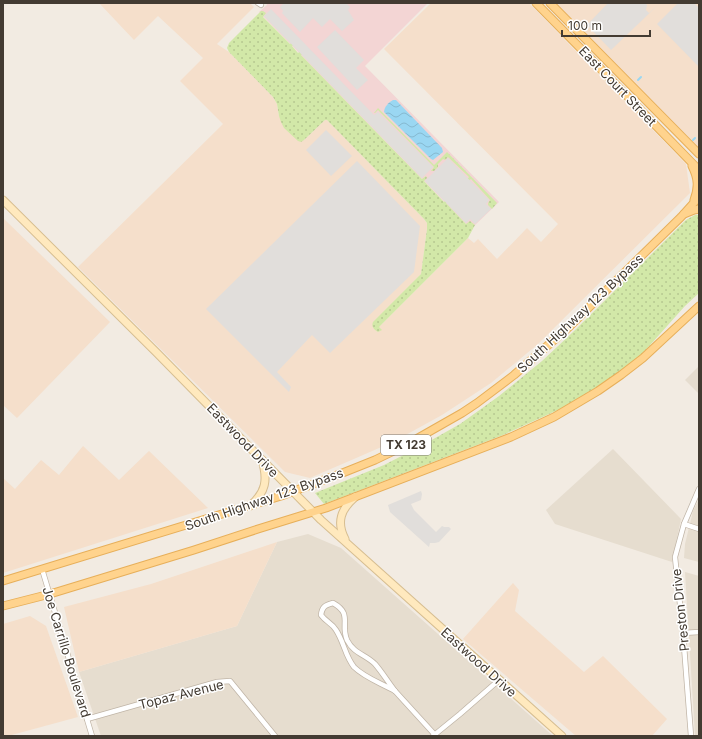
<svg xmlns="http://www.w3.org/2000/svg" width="702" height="739" viewBox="0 0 702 739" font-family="Inter,sans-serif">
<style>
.residential{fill:#e6ddcf}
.commercial{fill:#f5dfcb}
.medical{fill:#f3d5d4}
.grass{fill:url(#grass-dots)}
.parking{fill:#e1dedb}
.water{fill:url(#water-waves)}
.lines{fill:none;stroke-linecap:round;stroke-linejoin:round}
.stream{stroke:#9ad7f2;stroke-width:2}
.street-casing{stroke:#c0b5a7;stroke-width:6}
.secondary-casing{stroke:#d7be91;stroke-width:9}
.primary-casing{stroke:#e7af5a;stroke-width:9}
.street{stroke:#fff;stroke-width:4.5}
.secondary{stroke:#ffe9be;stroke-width:7}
.primary{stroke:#ffd38d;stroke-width:7}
.labels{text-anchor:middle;stroke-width:3;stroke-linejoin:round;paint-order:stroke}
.shield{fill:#fff;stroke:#7b7670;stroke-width:1}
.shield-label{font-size:12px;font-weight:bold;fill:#433b32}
.street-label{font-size:13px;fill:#433b32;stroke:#fff}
</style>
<defs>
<pattern id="grass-dots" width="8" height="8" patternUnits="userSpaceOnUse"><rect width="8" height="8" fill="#d2e8a8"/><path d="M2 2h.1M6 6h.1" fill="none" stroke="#b6c891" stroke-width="1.8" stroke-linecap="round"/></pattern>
<pattern id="water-waves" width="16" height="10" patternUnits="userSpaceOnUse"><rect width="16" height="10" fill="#9ad7f2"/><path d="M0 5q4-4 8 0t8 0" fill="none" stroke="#86b9d0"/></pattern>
</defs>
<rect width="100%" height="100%" fill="#f2ebe2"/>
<g class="residential">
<polygon points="699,366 699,394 685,380"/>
<polygon points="613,449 681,519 672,562 555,524 546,510"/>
<polygon points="699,499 699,562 684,558 685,544 693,511"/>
<polygon points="308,534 341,548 553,736 101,736 79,672 237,626 277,542"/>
<polygon points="685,572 699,576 699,736 695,736"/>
</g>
<g class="commercial">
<polygon points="99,3 250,3 254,7 217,44 229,52 273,97 277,104 279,116 304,140 325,120 327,120 424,219 427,223 427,229 421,274 379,327 468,238 474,243 478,239 497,259 527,228 541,242 558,224 384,49 431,3 529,3 686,164 690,193 538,344 491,383 442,415 393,442 310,478 285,472 78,267 223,124 180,81 203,58 158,16 134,40"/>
<polygon points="556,3 699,3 699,148 602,50"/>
<polygon points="3,218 110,322 17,418 3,405"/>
<polygon points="83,446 119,480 149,451 208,508 3,573 3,478 15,489 41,460 59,475"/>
<polygon points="277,542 237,626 79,672 64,607 151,584"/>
<polygon points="513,583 519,590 515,611 584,672 603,656 667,719 652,736 576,736 463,639"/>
<polygon points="30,616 46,626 78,717 8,736 3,736 3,624"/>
</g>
<polygon class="medical" points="266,3 428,3 365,66 499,202 471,229 259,12 267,5"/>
<g class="grass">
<path d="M261,11H263L266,13L263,17L290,44L293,42L295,43L292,46L298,53L302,50L303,52L301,55L422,179L426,176L427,178L424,181L444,202L447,199L449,200L446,203L466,224L470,221L475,225L468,238L379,327L382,330L378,332C374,329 371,327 373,322L421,274L427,229V223L424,219L327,120H325L304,140L301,142L298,141L284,128L281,122L279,116L277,104L273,97L229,52L227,48L229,43Z"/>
<polygon points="378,108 434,165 447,152 497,203 492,209 488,205 488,203 490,200 471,179 467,182 466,181 469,177 448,157 445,160 443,159 438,164 438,167 434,171 431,171 434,167 378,110 375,113 374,113"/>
<polygon points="695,215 699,215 699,293 685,306 642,354 607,381 560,409 503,435 324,504 315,493 384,465 421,446 460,424 499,396 542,361 573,332 686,220"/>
</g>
<g class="parking">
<polygon points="284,3 346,3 350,7 348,10 354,20 342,31 330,19 322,27 313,18 300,32 282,13 283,11 280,7"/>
<polygon points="608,3 645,3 647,5 646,10 649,13 660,3 611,50 587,25"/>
<polygon points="678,3 694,3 699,8 699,67 657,24"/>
<polygon points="271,9 374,115 378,112 433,167 422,178 264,16"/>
<polygon points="335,30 364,60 356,68 368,80 357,90 317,47"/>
<polygon points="326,130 352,156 331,176 306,150"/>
<polygon points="448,158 489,200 486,204 491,209 475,224 470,219 466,223 425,181"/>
<polygon points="357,161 420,226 414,272 330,353 312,335 277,372 291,387 289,392 206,309"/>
<polygon points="421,491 422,494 421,500 411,504 414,510 436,532 442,526 444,527 449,527 451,529 439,542 435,543 430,543 429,547 390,512 388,505"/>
</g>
<path class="water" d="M393,100H396L442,148L443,152L433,160L431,159L384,112C384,107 389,102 393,100Z"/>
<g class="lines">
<g class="stream">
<polyline points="638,80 641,77"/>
<polyline points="693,140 695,138"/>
</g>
<defs>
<g id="street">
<polyline points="258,3 261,5"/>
<polyline points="684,524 699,529"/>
<polyline points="42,569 92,736"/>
<path d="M333,603C353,614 340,624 347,640C354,654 365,654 375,664C382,672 388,682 395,691C381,683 365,678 354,667C345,656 344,642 336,630C332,623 326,622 321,615C322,607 325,605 333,603Z"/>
<polyline points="683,633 699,632"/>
<polyline points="395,691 436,736"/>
<polyline points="87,719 217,682 230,681 275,736"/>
<polyline points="433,736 460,714 499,680"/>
<polyline points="691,736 683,633 675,557 684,524 699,489"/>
</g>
<g id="secondary">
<polyline points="3,200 157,353 321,520 562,736"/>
<path d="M250,506C266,492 268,480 262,460"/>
<path d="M345,539C336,522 341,509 355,497"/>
</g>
<g id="primary">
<polyline points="536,3 593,61 699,170"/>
<polyline points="550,3 699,154"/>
<path d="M692,166C698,178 699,187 694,200"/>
<polyline points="684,214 694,210 699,209"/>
<polyline points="3,581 281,496 345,472 375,460 404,446 462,413 477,403 514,375 570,326 681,217 699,197"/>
<polyline points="3,606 50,594 194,550 258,529 326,508 511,437 554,417 598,391 621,375 643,358 699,306"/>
</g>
</defs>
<use href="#street" class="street-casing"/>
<use href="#secondary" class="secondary-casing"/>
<use href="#primary" class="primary-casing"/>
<use href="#street" class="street"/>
<use href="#secondary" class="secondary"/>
<use href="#primary" class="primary"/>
</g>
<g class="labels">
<rect class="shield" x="381" y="435" width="50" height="20" rx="3"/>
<g class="shield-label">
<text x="406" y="449">TX 123</text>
</g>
<g class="street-label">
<text transform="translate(618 86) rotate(46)" y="5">East Court Street</text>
<text transform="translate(580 313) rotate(-43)" y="5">South Highway 123 Bypass</text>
<text transform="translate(243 440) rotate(46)" y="5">Eastwood Drive</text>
<text transform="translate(264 499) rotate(-19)" y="5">South Highway 123 Bypass</text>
<text transform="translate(680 610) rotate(-96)" y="5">Preston Drive</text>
<text transform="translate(67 652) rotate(73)" y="5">Joe Carrillo Boulevard</text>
<text transform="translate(479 662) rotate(42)" y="5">Eastwood Drive</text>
<text transform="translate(181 694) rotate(-14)" y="5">Topaz Avenue</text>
</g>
</g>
<rect width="702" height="739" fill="none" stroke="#433b32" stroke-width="8"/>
<path d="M562 30v6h88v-6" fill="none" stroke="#433b32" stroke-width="2"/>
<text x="568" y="30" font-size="12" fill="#433b32" stroke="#ffffff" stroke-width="3" paint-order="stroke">100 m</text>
</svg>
